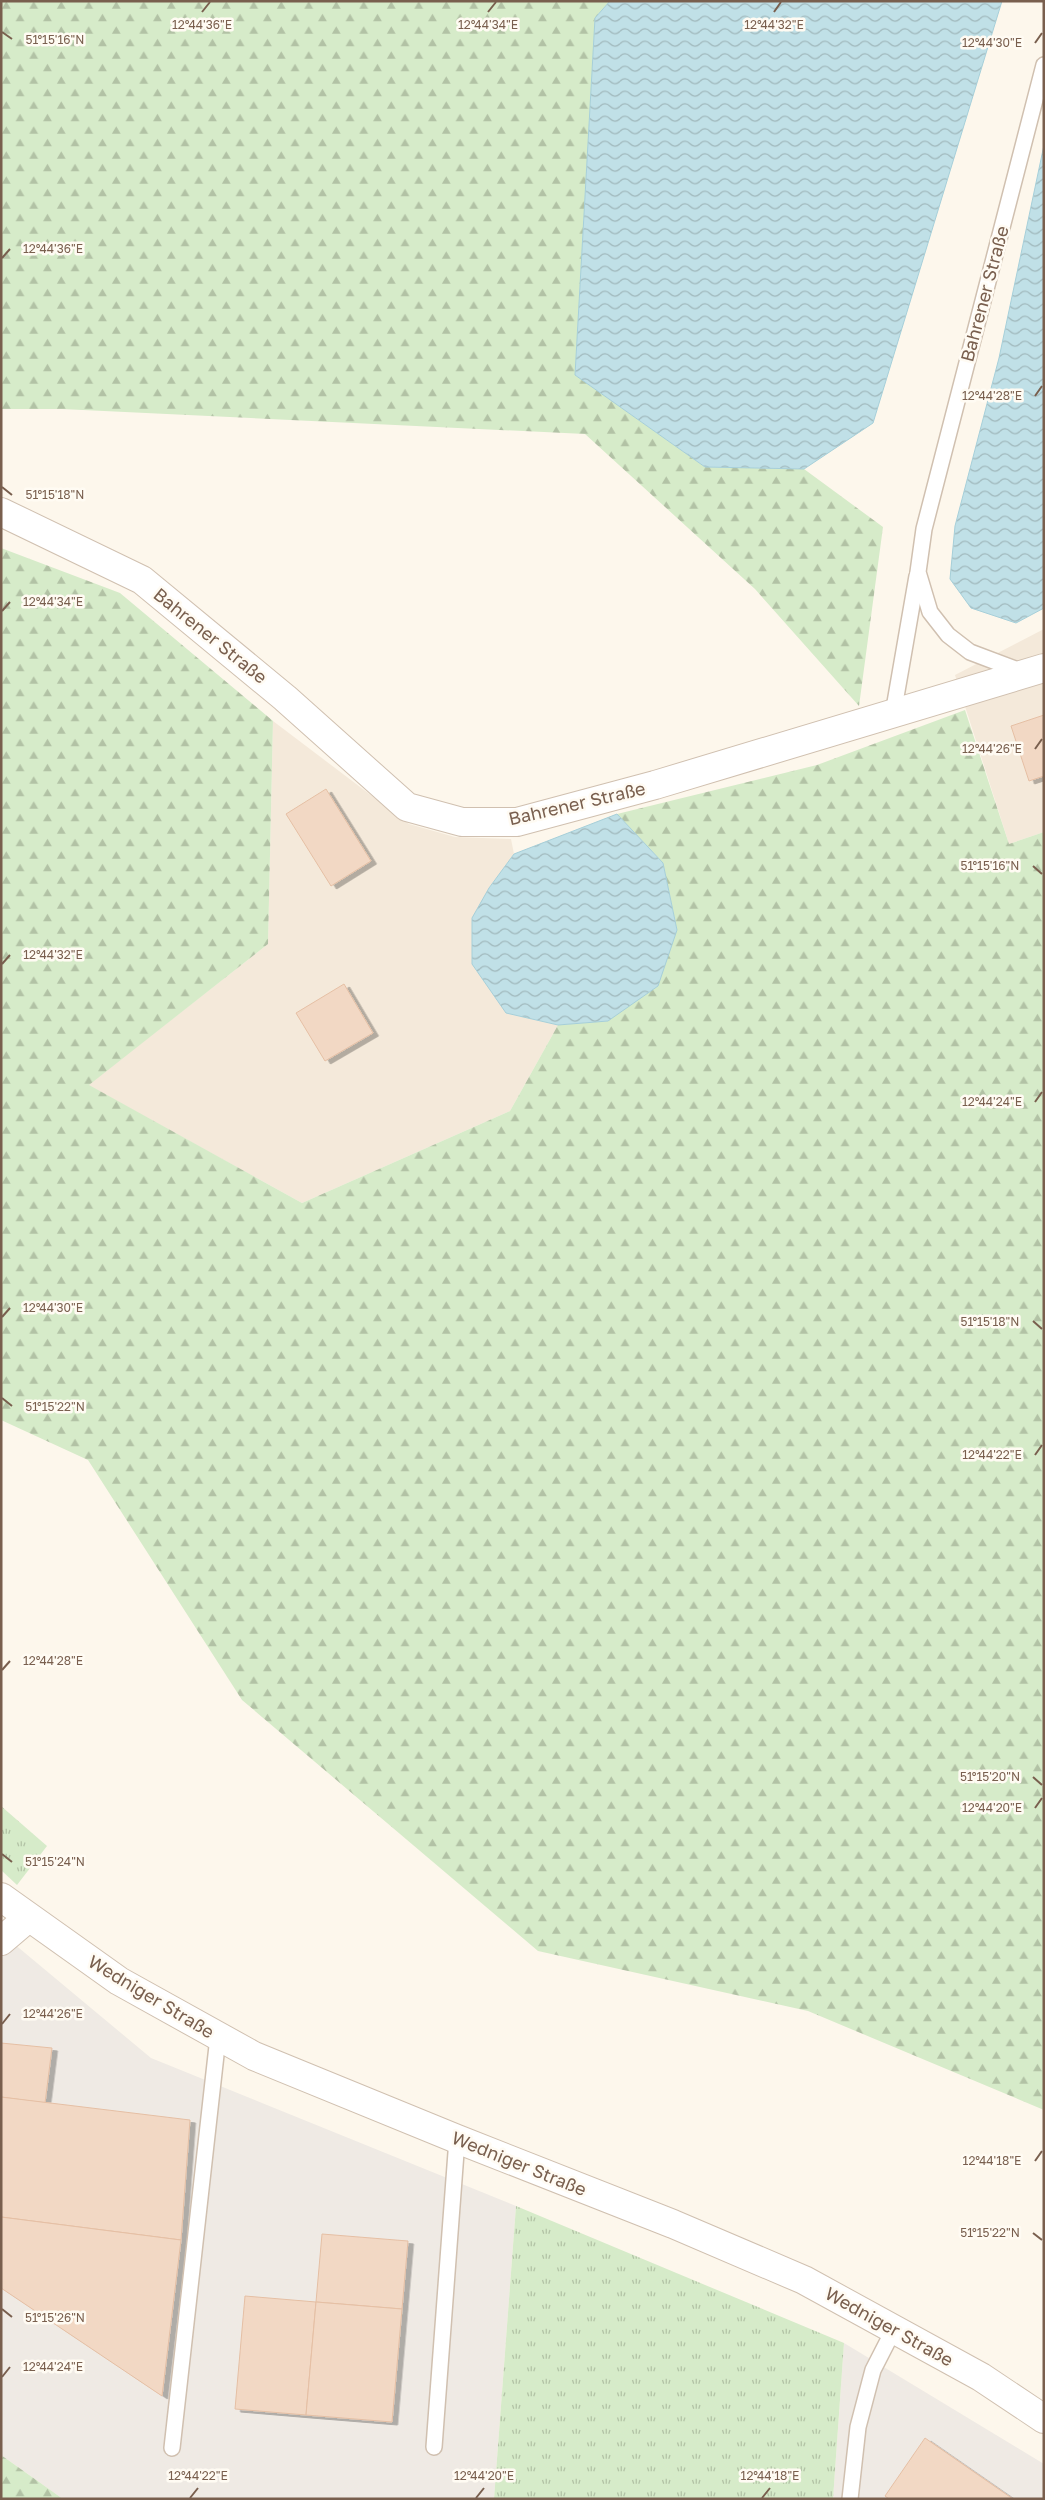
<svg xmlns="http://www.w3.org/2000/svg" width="1045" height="2500" viewBox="0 0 1045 2500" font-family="'Golos Text',sans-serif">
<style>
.residential{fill:#f4e9da}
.industrial{fill:#efeae4}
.grass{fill:url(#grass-tufts)}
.forest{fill:url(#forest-firs)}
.water{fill:url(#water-waves);stroke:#a6cfd9}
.building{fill:#f2d8c4;stroke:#e5bfa4;filter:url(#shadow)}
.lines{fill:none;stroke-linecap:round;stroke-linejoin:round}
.service-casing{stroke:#d0c0b0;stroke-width:18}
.minor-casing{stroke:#d0c0b0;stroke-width:30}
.service{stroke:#fff;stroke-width:15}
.minor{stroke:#fff;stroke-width:28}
.ticks{fill:none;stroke:#795f4e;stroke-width:2}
.labels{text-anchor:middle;stroke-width:5;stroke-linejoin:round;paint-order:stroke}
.street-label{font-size:18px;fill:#795f4e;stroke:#fffbf3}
.ticks-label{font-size:12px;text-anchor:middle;fill:#795f4e;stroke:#fffbf3;stroke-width:5;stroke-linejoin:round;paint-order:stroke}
</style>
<defs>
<pattern id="grass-tufts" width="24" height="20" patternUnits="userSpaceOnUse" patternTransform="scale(1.25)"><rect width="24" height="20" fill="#d6ebc9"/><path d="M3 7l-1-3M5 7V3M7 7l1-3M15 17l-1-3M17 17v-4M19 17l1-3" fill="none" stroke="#b2c2a5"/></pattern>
<pattern id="forest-firs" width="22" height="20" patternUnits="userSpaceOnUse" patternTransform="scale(1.25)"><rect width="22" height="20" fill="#d6ebc9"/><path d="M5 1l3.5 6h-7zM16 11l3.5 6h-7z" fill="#b2c2a5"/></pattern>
<pattern id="water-waves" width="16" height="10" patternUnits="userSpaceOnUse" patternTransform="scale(1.25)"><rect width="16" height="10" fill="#c0e0e7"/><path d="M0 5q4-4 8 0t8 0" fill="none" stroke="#a1b9bd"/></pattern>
<filter id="shadow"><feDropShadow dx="5.5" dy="3" stdDeviation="0" flood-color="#0004"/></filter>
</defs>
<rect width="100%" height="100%" fill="#fdf7ec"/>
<g class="residential">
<polygon points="1044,629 1044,832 1009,844 955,675"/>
<polygon points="273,721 409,824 455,837 511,839 514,854 489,888 506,1013 558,1025 510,1111 302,1203 88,1085 268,944"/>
</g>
<g class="industrial">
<polygon points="1,1933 151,2058 516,2206 494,2499 63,2499 1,2455"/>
<polygon points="844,2343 1044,2464 1044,2499 833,2499"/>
</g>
<g class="grass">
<polygon points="1,1806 47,1846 17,1885 1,1870"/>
<polygon points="516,2206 844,2343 833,2499 494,2499"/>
</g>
<g class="forest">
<polygon points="1,1 610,1 595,18 575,375 705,467 804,469 883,527 859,706 755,589 585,434 62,409 1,409"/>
<polygon points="1,548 120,593 273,721 268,944 89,1085 302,1203 510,1111 558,1025 608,1021 677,930 663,863 617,814 817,765 965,710 1009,844 1044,832 1044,2110 808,2011 538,1951 242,1700 88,1460 1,1420"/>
<polygon points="1,2455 63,2499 1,2499"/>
</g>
<g class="water">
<polygon points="610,1 1002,1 873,423 804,469 705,467 575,375 595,18"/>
<polygon points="1044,145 1044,608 1016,623 971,608 950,579 955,526 999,358"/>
<polygon points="617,814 663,863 677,930 658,986 608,1021 558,1025 506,1013 472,964 472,918 489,888 514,854"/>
</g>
<g class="building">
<polygon points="1044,715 1044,776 1029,781 1011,726"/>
<polygon points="326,789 371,861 331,886 286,814"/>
<polygon points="344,984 373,1033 325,1061 296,1013"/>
<polygon points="1,2043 52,2048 45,2103 1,2097"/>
<polygon points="1,2097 190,2120 181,2240 1,2217"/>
<polygon points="1,2217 181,2240 162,2396 1,2288"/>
<polygon points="322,2234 408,2241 402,2309 316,2302"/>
<polygon points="245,2296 316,2302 306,2415 235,2409"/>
<polygon points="316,2302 402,2309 392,2422 306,2415"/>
<polygon points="925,2438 1013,2499 889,2499 885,2496"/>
</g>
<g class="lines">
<defs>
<g id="service">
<polyline points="1023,672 970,652 948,635 930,612 918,572 924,529 1044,65"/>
<polyline points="893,714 917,576"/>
<polyline points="434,2447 457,2139"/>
<polyline points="172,2448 218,2037"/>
<polyline points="850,2499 858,2427 873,2370 894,2329"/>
</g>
<g id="minor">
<polyline points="1,512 142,580 285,698 407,807 462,822 517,822 655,785 1044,668"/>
<polyline points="1,1897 119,1981 254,2056 457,2139 673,2224 804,2280 981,2377 1044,2419"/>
<polyline points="1,1941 28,1918"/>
</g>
</defs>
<use href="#service" class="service-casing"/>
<use href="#minor" class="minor-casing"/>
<use href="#service" class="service"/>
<use href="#minor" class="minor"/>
</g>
<path class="ticks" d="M202,12L210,2M488,12L496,2M774,12L781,2M2,32L12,39M1035,43L1042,33M2,258L10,249M1035,396L1042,386M2,487L12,495M2,611L10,602M1035,749L1042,739M1033,866L1042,874M2,964L10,955M1035,1102L1042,1092M2,1317L10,1308M1033,1321L1042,1329M2,1398L12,1406M1035,1455L1042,1445M2,1670L10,1661M1033,1777L1042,1785M1035,1808L1042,1798M2,1854L12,1862M2,2024L10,2014M1035,2161L1042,2151M1033,2233L1042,2240M2,2309L12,2317M2,2377L10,2367M190,2498L198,2488M476,2498L484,2488M762,2498L770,2488"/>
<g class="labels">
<g class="street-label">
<text transform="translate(985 294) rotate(-75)" y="6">Bahrener Straße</text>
<text transform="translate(210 636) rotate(39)" y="6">Bahrener Straße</text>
<text transform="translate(577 804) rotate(-13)" y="6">Bahrener Straße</text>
<text transform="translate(151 1997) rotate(31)" y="6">Wedniger Straße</text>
<text transform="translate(519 2164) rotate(22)" y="6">Wedniger Straße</text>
<text transform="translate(889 2327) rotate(29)" y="6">Wedniger Straße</text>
</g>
</g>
<g class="ticks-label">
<text x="202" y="29">12°44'36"E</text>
<text x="488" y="29">12°44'34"E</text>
<text x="774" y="29">12°44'32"E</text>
<text x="55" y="44">51°15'16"N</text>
<text x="992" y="47">12°44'30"E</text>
<text x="53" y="253">12°44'36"E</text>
<text x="992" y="400">12°44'28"E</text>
<text x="55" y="499">51°15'18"N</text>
<text x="53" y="606">12°44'34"E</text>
<text x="992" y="753">12°44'26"E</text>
<text x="990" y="870">51°15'16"N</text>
<text x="53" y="959">12°44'32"E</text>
<text x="992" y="1106">12°44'24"E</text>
<text x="53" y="1312">12°44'30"E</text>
<text x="990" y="1326">51°15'18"N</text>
<text x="55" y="1411">51°15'22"N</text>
<text x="992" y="1459">12°44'22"E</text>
<text x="53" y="1665">12°44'28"E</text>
<text x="990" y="1781">51°15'20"N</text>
<text x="992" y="1812">12°44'20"E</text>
<text x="55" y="1866">51°15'24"N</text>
<text x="53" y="2018">12°44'26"E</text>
<text x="992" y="2165">12°44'18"E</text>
<text x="990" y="2237">51°15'22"N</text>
<text x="55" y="2322">51°15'26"N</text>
<text x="53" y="2371">12°44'24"E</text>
<text x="198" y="2480">12°44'22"E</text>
<text x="484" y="2480">12°44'20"E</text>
<text x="770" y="2480">12°44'18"E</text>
</g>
<rect width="1045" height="2500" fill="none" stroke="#795f4e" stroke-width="5"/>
</svg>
